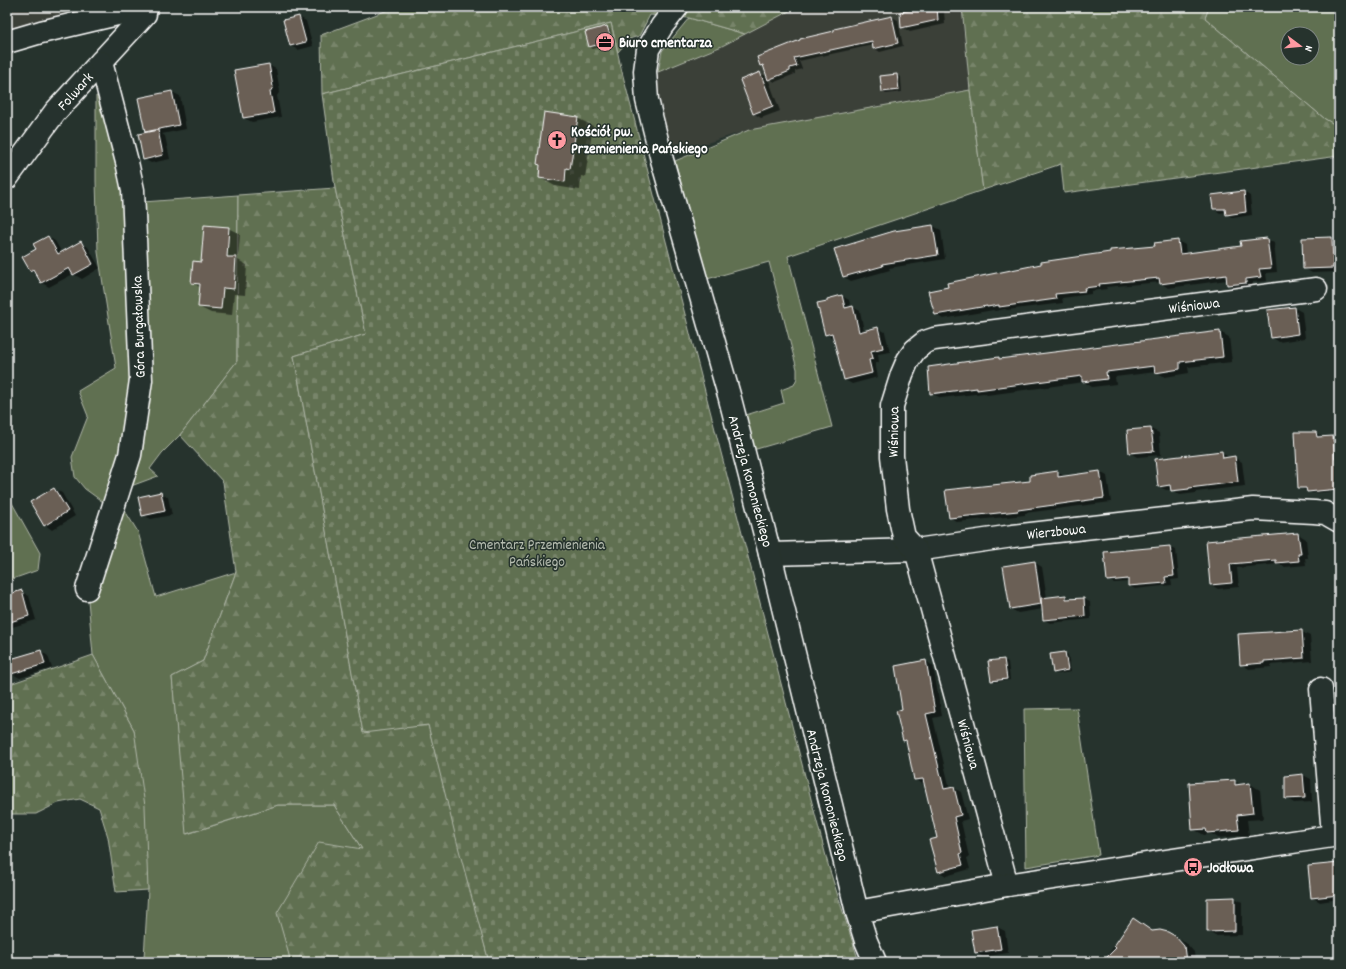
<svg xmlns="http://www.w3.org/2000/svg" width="1346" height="969" viewBox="0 0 1346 969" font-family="Dekko,sans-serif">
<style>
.built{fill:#3a4039}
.green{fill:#606f51;stroke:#b0b7a8;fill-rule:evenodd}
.forest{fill:url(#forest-firs);stroke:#b0b7a8}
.cemetery{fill:url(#cemetery-stones);stroke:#b0b7a8}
.shadow{fill:#0007}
.building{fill:#6a5f55;stroke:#fff}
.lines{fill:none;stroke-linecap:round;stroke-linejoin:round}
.street-casing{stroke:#fff;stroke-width:25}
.secondary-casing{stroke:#fff;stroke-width:25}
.street{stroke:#26332d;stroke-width:22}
.secondary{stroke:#26332d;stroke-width:22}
.labels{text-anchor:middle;stroke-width:3;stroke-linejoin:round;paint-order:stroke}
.poi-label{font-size:15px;font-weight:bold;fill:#fff;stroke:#26332d;text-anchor:start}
.street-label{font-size:15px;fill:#fff;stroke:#26332d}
.park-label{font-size:15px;fill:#b7beb1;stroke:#26332d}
</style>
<defs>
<pattern id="forest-firs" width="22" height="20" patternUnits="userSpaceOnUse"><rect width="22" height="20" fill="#606f51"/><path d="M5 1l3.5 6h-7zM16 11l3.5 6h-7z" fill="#78856b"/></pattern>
<pattern id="cemetery-stones" width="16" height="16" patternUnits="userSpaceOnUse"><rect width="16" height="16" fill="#606f51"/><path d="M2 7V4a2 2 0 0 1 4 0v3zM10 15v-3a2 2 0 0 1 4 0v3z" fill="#78856b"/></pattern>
</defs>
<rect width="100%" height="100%" fill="#26332d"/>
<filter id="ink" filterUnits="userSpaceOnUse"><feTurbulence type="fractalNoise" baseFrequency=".025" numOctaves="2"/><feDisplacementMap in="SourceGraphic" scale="8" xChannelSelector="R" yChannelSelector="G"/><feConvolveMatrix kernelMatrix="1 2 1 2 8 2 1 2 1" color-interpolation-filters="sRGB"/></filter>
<g filter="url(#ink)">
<g class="built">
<polygon points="7,7 117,7 7,35"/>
<polygon points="797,7 962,7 970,90 749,130 668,155 655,99 658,72 722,46"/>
</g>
<g class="green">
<path d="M1209,7H1339V127L1325,119L1205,18ZM1288,34H1312V58H1288Z"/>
<polygon points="689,18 745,34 722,46 658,72 662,51"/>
<polygon points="970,90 983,190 788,256 832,427 753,450 746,415 784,403 781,390 794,385 797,378 797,369 769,262 707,279 675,161 749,130"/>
<polygon points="96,96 111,100 143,202 238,195 237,361 180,435 162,453 150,469 158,476 131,486 122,506 138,532 156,597 236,572 203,661 172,677 187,834 278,805 334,805 362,849 278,913 291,962 145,962 144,958 148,890 134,730 93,655 87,589 105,509 103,502 85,489 75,477 72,457 88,416 78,391 116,368 98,252 96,181"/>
<polygon points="7,494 40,553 38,570 7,581"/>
<polygon points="1077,708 1099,855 1026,867 1024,709"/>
</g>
<g class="forest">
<polygon points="396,7 797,7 745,34 689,18 650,15 639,36 629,39 618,52 611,23 322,94 321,35"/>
<polygon points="962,7 1209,7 1205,18 1325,119 1339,127 1339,156 1064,193 1061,164 983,190 970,90"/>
<polygon points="335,188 366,334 294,356 363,732 428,725 489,962 291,962 277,913 319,842 362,849 334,805 278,805 186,834 172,677 203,661 236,572 223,482 180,435 237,361 238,195"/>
<polygon points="93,655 134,730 145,806 148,890 116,892 108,837 99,808 80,799 58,803 36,814 7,814 7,685"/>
</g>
<polygon class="cemetery" points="611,23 622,72 829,868 859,962 489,962 459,850 428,725 363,733 294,356 366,334 335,188 322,94"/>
<g class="shadow">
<polygon points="934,7 937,7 944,11 945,24 910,32 902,27"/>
<polygon points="299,17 306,21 313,46 298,50 291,46"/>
<polygon points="892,17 898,20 903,46 880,52 874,48 873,45 799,61 802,69 795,71 795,74 775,82 768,78 780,111 761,118 753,113 760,73 769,78 765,67 761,65"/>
<polygon points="607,27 610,29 614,43 593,49 590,47 586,33"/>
<polygon points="268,65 276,69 280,91 277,96 281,117 252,122 244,118"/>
<polygon points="897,75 901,77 902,92 886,94 883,92 881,76"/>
<polygon points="172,92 180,96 186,129 162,134 165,136 170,159 151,163 144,159 148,133 146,132"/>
<polygon points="577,118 593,126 585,177 581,176 580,190 555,186 540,178"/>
<polygon points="1244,192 1250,196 1252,215 1233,218 1227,214 1227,212 1220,213 1214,209"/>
<polygon points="933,226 941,230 945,259 889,268 890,270 851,281 844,277"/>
<polygon points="228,228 240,234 238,260 247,265 245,295 234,294 232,315 211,313 199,307 201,288 192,282"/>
<polygon points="48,237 55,241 62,253 81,243 88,247 100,268 82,279 73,274 49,287 42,283 36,273 31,270 37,249"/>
<polygon points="1332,238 1339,243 1339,272 1312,273 1304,268"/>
<polygon points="1267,239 1274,243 1277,272 1266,273 1267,281 1253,282 1253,286 1235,289 1228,284 1227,280 1168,288 1161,283 1161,282 1106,287 1107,289 1091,291 1091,294 1062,298 1063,303 1007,310 1005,309 995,311 993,310 943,319 936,315 1178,241 1185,245 1186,254 1242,247"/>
<polygon points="842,296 849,300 851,308 853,307 860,311 864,331 878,328 885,332 890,352 878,354 879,362 875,363 878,377 852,384 845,380 834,338 833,338 826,334"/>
<polygon points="1295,308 1302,312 1305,338 1279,342 1272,337"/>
<polygon points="1220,332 1229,337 1232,362 1188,367 1189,373 1165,377 1156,372 1115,377 1116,384 1092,387 1084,382 987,395 984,393 941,398 931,393 999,358 1001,359"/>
<polygon points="1151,429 1159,433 1161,455 1137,457 1130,453"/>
<polygon points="1316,433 1321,436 1321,438 1333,437 1337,439 1339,459 1339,491 1312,493 1307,490 1304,490 1299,488"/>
<polygon points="1222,452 1229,458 1235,458 1242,462 1245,486 1196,492 1196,493 1180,495 1172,490 1166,490 1158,486"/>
<polygon points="1058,472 1065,477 1100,472 1107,476 1111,502 1025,513 1025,515 957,522 950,517 1032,482"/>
<polygon points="54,489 62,493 75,516 52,530 45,525"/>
<polygon points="160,493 168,497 172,515 151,519 143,515"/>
<polygon points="1298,534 1306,539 1308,558 1305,558 1306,565 1285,567 1279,564 1237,568 1239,587 1218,589 1211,585 1207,542"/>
<polygon points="1170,547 1176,550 1179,579 1171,580 1172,585 1135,589 1129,586 1129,582 1114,583 1108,580"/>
<polygon points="1034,562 1042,567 1047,598 1066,596 1072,599 1084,599 1090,602 1091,619 1050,623 1044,620 1043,609 1018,613 1011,609"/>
<polygon points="22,592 29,596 36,620 9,628 7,627 7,596"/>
<polygon points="1302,632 1310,636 1312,661 1271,665 1271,667 1249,669 1241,664 1239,635"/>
<polygon points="41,651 48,656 52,668 20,678 12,674"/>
<polygon points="1065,653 1068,655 1071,672 1058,674 1054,672"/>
<polygon points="1004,660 1008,662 1010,680 995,682 992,680 989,662"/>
<polygon points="926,661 933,666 942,716 933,718 950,789 954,788 961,792 968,819 961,821 969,857 967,858 970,869 946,876 938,871 938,838 925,784 923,784 915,780 907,742 904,740 904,710"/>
<polygon points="1303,775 1311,779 1312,802 1294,803 1286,798 1286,777"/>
<polygon points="1234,781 1242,785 1250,784 1260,790 1263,819 1247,820 1249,835 1218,838 1212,834 1204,835 1193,829"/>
<polygon points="1339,864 1339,899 1320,902 1312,897"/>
<polygon points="1235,898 1242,902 1242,935 1215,936 1208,931"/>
<polygon points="1133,919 1153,932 1168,933 1186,943 1194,952 1195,962 1103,962"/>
<polygon points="997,927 1005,931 1008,953 983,957 976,952 972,931"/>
</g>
<g class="building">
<polygon points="928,7 937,7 938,20 901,28 900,12"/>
<polygon points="299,16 306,42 290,46 283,20"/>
<polygon points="892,16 898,43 873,49 872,41 794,58 797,66 790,68 790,71 768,80 763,65 760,66 757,57 800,40 800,39 834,31 834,29"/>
<polygon points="607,26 612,41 589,47 585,32"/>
<polygon points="269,64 273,87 270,92 274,113 243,118 234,70"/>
<polygon points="760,72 773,106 753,114 740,80"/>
<polygon points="897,74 899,90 882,92 880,76"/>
<polygon points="172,91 179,125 145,132 138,98"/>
<polygon points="544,112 578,117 570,169 566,168 565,182 539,178 540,165 537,164"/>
<polygon points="158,130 163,155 143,160 138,134"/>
<polygon points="1244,191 1246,212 1226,215 1225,209 1213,209 1211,195"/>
<polygon points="204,225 229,227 227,257 236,257 234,289 223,288 221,309 198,307 200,284 191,283 193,261 201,262"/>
<polygon points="933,225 938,255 882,264 883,266 843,277 834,249 894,231"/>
<polygon points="48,236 58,254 81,241 93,264 73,275 69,268 41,283 33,269 30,271 22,257 36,249 33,244"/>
<polygon points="1332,237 1333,268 1303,269 1302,238"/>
<polygon points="1267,238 1271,268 1259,269 1261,277 1246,279 1246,283 1227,285 1226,275 1160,284 1159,278 1099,284 1100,286 1084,288 1085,291 1055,294 1056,299 999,307 999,305 987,307 987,306 935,315 928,291 948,287 947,283 1041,264 1041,262 1110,252 1110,250 1155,246 1154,243 1178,240 1180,254 1241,246 1240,241"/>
<polygon points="842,295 845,308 853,306 859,332 878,327 883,348 871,351 873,358 869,360 872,373 844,380 832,333 825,335 817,303 827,301 827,299"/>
<polygon points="1295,307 1298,334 1271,338 1267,310"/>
<polygon points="1220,331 1223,357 1180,362 1180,369 1155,373 1154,366 1106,372 1107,379 1082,382 1082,376 977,390 977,388 930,394 928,367 999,357 999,359"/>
<polygon points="1151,428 1154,451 1129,453 1127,430"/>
<polygon points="1295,432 1316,432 1317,437 1333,436 1335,458 1339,458 1339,489 1307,492 1306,488 1298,488"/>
<polygon points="1222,451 1223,458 1235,456 1238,482 1189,488 1189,489 1171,491 1170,485 1158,487 1155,459"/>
<polygon points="1058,471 1058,477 1100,471 1104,498 1018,510 1018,511 949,518 945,490 1030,481 1030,475"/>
<polygon points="54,488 68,511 44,526 30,502"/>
<polygon points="161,492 165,511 142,516 138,497"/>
<polygon points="1298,533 1301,554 1298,554 1299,561 1276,563 1276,560 1230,564 1232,583 1210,585 1206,541"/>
<polygon points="1170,546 1174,576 1165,577 1166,583 1128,586 1128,579 1107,581 1104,552"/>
<polygon points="1035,561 1041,604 1010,609 1003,566"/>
<polygon points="22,590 29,616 7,623 7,595"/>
<polygon points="1066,595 1066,599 1084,598 1085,616 1043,620 1041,598"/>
<polygon points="1302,630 1304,658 1264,661 1264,663 1240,665 1238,634"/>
<polygon points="41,650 45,664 11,674 7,660"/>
<polygon points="1065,652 1068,670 1053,673 1050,654"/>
<polygon points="1004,659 1007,679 991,681 988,661"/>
<polygon points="926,660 935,712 926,714 944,789 954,787 961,815 954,817 962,853 960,854 963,865 938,872 929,840 937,838 923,779 914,780 906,740 903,741 896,711 902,709 895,666"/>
<polygon points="1303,774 1305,798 1285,799 1285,776"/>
<polygon points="1235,780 1235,785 1250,783 1253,813 1237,815 1239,830 1207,833 1206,829 1192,830 1189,783"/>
<polygon points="1339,863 1339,895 1311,898 1308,866"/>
<polygon points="1235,897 1235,931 1207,932 1207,898"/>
<polygon points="1133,918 1152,931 1160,930 1168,932 1175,936 1184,946 1186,962 1102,962 1116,948 1114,946"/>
<polygon points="997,926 1001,949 975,953 971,930"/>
</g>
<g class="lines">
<defs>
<g id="street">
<polyline points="7,42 41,32 147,7"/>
<polyline points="7,178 55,112 145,14 145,7"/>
<polyline points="770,554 916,550 1013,536 1253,509 1314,512 1325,513 1339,521"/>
<polyline points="87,589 130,455 141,380 133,190 127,162 101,62"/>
<polyline points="1321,689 1333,835"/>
<polyline points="1007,885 916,550 904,537 898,509 892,456 892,406 902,374 908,360 915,350 925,342 934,339 1316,289"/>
</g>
<g id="secondary">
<polyline points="677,7 662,26 648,49 645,71 647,100 662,160 729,395 770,554 857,912 866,941 875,962"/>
<polyline points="857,912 1007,885 1339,835"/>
</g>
</defs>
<use href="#street" class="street-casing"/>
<use href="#secondary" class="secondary-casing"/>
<use href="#street" class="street"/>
<use href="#secondary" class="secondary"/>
</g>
</g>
<defs>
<symbol id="office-disc" viewBox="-11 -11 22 22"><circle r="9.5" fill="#ff9aa2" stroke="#26332d"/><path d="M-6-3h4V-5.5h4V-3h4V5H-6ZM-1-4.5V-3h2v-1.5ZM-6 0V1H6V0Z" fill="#111"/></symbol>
<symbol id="church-disc" viewBox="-11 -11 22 22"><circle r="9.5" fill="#ff9aa2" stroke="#26332d"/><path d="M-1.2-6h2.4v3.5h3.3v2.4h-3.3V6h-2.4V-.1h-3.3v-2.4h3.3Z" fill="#111"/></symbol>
<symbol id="bus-disc" viewBox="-11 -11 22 22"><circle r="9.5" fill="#ff9aa2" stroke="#26332d"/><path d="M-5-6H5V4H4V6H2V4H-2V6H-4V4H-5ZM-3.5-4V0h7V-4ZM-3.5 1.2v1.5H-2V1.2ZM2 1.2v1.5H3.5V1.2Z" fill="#111"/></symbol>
</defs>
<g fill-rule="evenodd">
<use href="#office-disc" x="594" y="31" width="22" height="22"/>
<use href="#church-disc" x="546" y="129" width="22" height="22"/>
<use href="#bus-disc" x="1182" y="856" width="22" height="22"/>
</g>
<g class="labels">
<g class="poi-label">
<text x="619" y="47">Biuro cmentarza</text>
<text x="571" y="136">Kościół pw.<tspan x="571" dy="17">Przemienienia Pańskiego</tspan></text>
<text x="1207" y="872">Jodłowa</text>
</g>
<g class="street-label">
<text transform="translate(75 91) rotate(-48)" y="5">Folwark</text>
<text transform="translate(1194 305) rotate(-7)" y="5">Wiśniowa</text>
<text transform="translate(138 327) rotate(-92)" y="5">Góra Burgałowska</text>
<text transform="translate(893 432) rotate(-89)" y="5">Wiśniowa</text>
<text transform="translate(751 481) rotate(75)" y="5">Andrzeja Komonieckiego</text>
<text transform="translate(1056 531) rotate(-6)" y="5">Wierzbowa</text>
<text transform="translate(969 744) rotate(75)" y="5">Wiśniowa</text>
<text transform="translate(828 795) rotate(76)" y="5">Andrzeja Komonieckiego</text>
</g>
<g class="park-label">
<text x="537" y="549">Cmentarz Przemienienia<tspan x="537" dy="17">Pańskiego</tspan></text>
</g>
</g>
<rect width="1346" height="969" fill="none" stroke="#26332d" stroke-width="24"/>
<rect x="12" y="12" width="1322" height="945" fill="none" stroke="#fff" stroke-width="1.5" filter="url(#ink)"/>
<g transform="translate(1300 46) rotate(106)"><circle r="19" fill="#26332d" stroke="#7d8581"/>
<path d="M0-3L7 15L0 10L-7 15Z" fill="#ff9aa2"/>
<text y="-6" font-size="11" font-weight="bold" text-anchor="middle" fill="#ffffff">N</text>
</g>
</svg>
